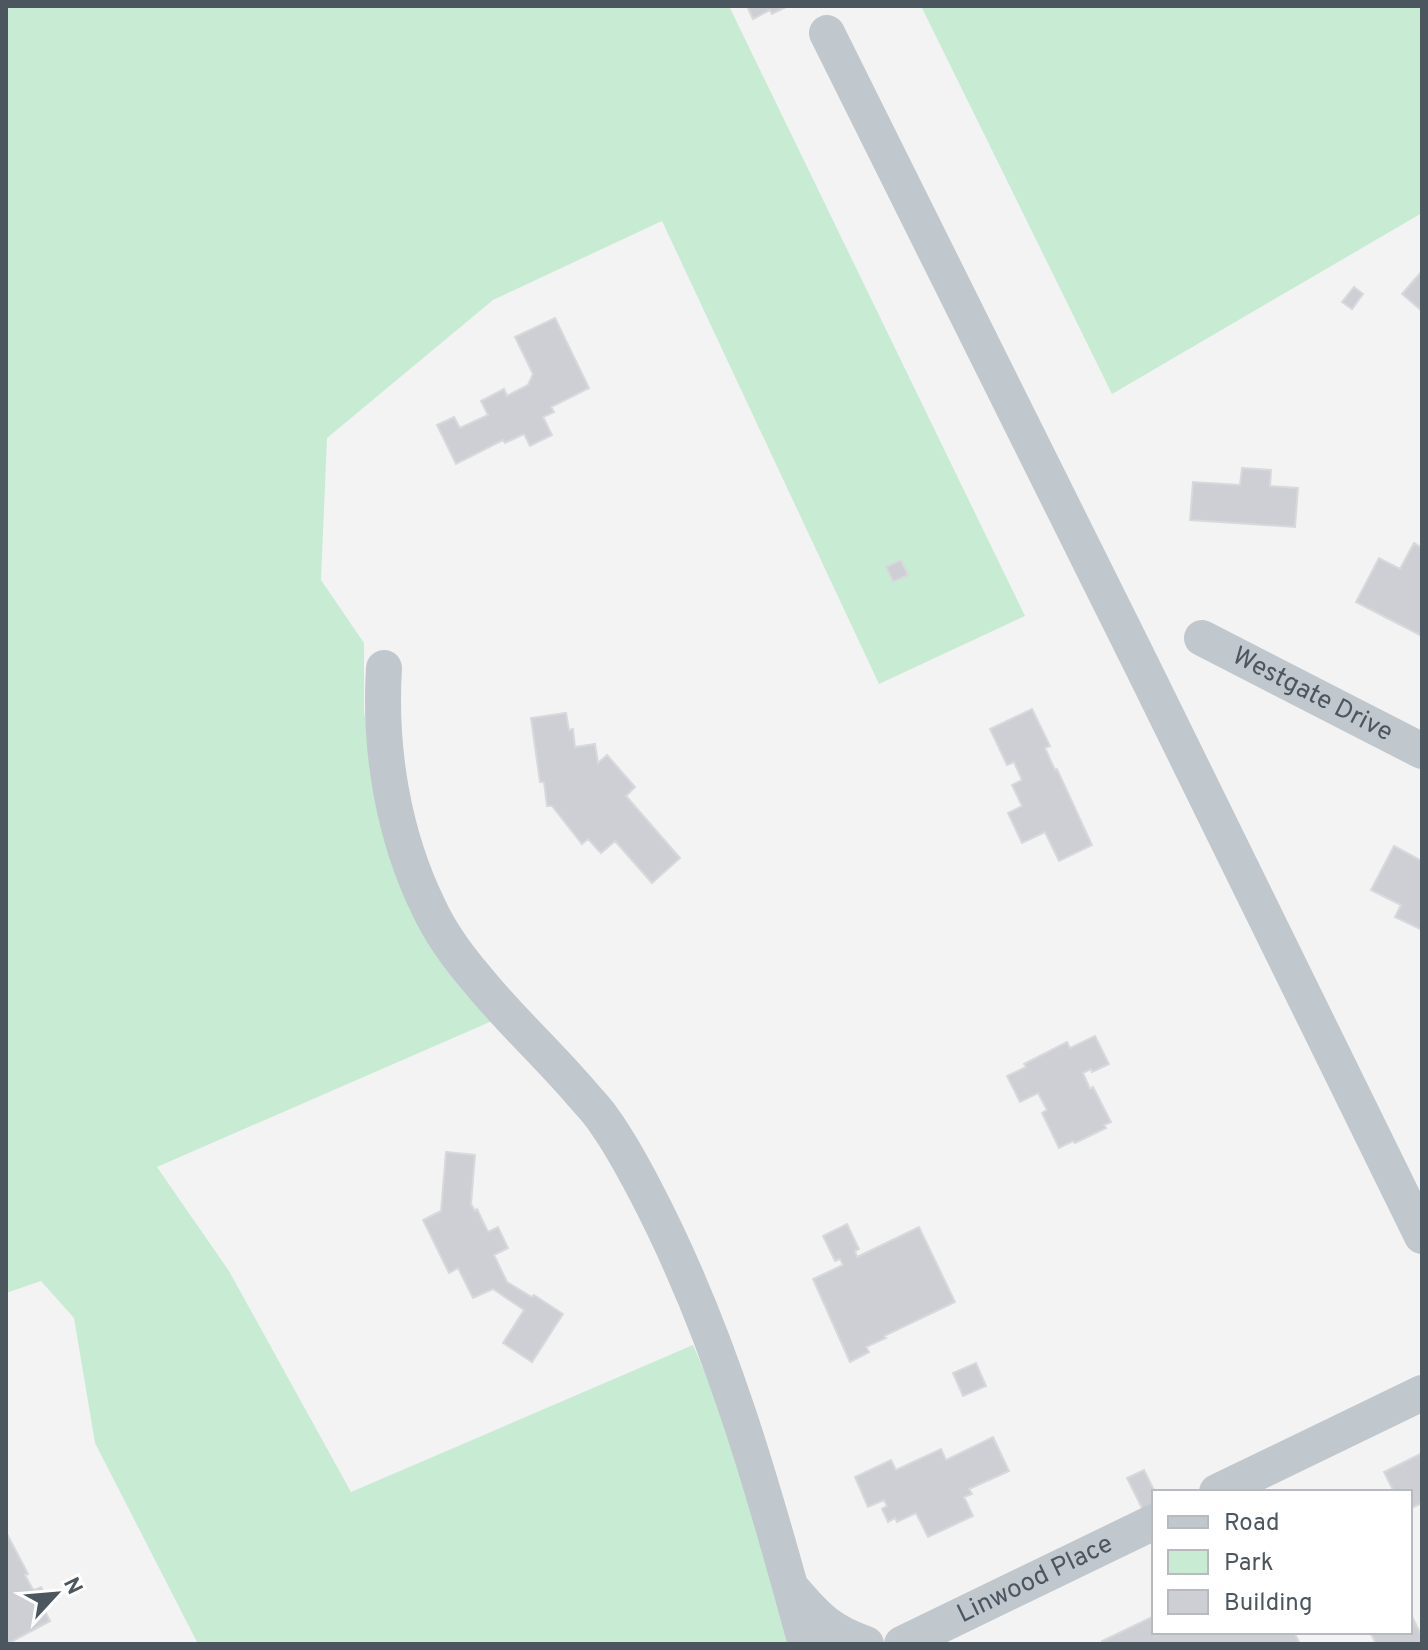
<svg xmlns="http://www.w3.org/2000/svg" width="1428" height="1650" font-family="Overpass,sans-serif">
<rect width="100%" height="100%" fill="#f4f3f3"/>
<path fill="#c8ebd4" d="M6,6H729L1025,616L879,684L662,221L493,300L327,438L321,580L364,643V712L392,859L427,941L499,1018L157,1167L229,1271L351,1492L693,1345L728,1426L789,1644H198L95,1443L74,1318L41,1281L6,1293Z
M921,6H1422V213L1112,394Z"/>
<path fill="#cdcfd4" stroke="#d7d9dd" stroke-width="2" d="M747,6H788L772,14L770,10L753,19Z
M1422,271V311L1402,294Z
M1354,287L1363,294L1352,309L1342,302Z
M555,318L589,388L551,407L554,412L543,417L552,435L530,446L524,434L505,443L503,440L456,464L437,425L454,417L460,428L488,415L481,401L504,389L507,396L528,385L533,374L515,337Z
M1242,468L1271,470L1270,486L1298,488L1295,527L1190,520L1193,482L1240,485Z
M1414,543L1422,548V636L1356,602L1379,558L1400,569Z
M901,560L908,575L893,582L886,567Z
M1032,709L1050,746L1045,748L1055,770L1057,769L1092,845L1059,861L1045,832L1022,843L1008,813L1022,806L1012,785L1022,780L1014,762L1007,765L990,729Z
M566,713L569,730L573,729L575,747L595,744L598,763L607,755L635,787L626,796L680,858L652,883L615,841L601,853L588,839L582,844L552,806H547L544,782H540L531,718Z
M1394,846L1422,861V930L1395,917L1401,905L1371,890Z
M1095,1036L1109,1064L1092,1072L1091,1069L1083,1073L1090,1089L1093,1087L1111,1122L1104,1125L1106,1128L1075,1143L1073,1141L1059,1148L1042,1113L1047,1110L1038,1093L1020,1102L1007,1076L1026,1067L1024,1064L1067,1042L1070,1048Z
M446,1152L475,1155L471,1204L475,1211L477,1209L488,1232L498,1227L508,1248L494,1255L507,1282L532,1297L534,1295L563,1314L532,1362L503,1343L524,1310L493,1289L473,1298L458,1268L449,1273L423,1220L441,1211Z
M847,1224L859,1249L855,1251L857,1257L919,1227L955,1302L884,1336L886,1338L866,1347L869,1352L850,1362L813,1279L843,1265L840,1259L835,1261L823,1236Z
M976,1363L986,1386L963,1396L953,1373Z
M993,1437L1009,1471L969,1489L972,1494L964,1497L973,1516L928,1537L916,1513L897,1522L895,1518L888,1522L882,1509L887,1506L884,1500L868,1507L855,1477L891,1460L896,1470L941,1449L946,1460Z
M1422,1453V1503L1410,1509V1492H1394L1384,1472Z
M1144,1470L1155,1492L1154,1509L1145,1514L1127,1478Z
M6,1532L28,1574L25,1575L32,1588L35,1590L41,1587L47,1598L40,1601L50,1621L7,1644Z
M1410,1612L1422,1637V1644H1376L1370,1632H1410Z
M1154,1616V1632H1294L1300,1644H1103L1102,1641Z"/>
<g fill="none" stroke-linecap="round" stroke-linejoin="round">
<g stroke="#c0c7cd" stroke-width="36">
<path d="M827,33L1142,666L1422,1236"/>
<path id="s1" d="M1202,638L1422,751"/>
<path d="M384,668C379,749 393,835 429,908C441,934 458,957 476,978C509,1019 548,1054 582,1094C590,1103 599,1112 605,1122C620,1143 633,1167 645,1190C720,1333 764,1489 806,1644"/>
<path d="M1217,1492L1422,1393"/>
<path d="M794,1591C818,1619 831,1632 866,1644"/>
<path id="s2" d="M902,1644L1154,1522"/>
</g>
</g>
<g text-anchor="middle" dominant-baseline="central" stroke-width="6" stroke-linejoin="round" paint-order="stroke">
<g font-size="26" fill="#4c565e" stroke="#fff">
<text stroke="none"><textPath href="#s1" startOffset="124">Westgate Drive</textPath></text>
<text stroke="none"><textPath href="#s2" startOffset="148">Linwood Place</textPath></text>
</g>
</g>
<rect width="1428" height="1650" fill="none" stroke="#4c565e" stroke-width="16"/>
<rect x="1152" y="1490" width="260" height="144" fill="#ffffff" stroke="#b7bbbf" stroke-width="2"/>
<rect x="1168" y="1516" width="40" height="12" fill="#c0c7cd" stroke="#b7bbbf" stroke-width="2"/>
<text x="1224" y="1530" font-size="24" fill="#4c565e">Road</text>
<rect x="1168" y="1550" width="40" height="24" fill="#c8ebd4" stroke="#b7bbbf" stroke-width="2"/>
<text x="1224" y="1570" font-size="24" fill="#4c565e">Park</text>
<rect x="1168" y="1590" width="40" height="24" fill="#cdcfd4" stroke="#b7bbbf" stroke-width="2"/>
<text x="1224" y="1610" font-size="24" fill="#4c565e">Building</text>
<g transform="translate(56 1594) rotate(64)" stroke="#ffffff" stroke-width="6" paint-order="stroke">
<path d="M0-6L14 30L0 20L-14 30Z" fill="#4c565e"/>
<text y="-12" font-size="22" font-weight="bold" text-anchor="middle" fill="#4c565e">N</text>
</g>
</svg>
